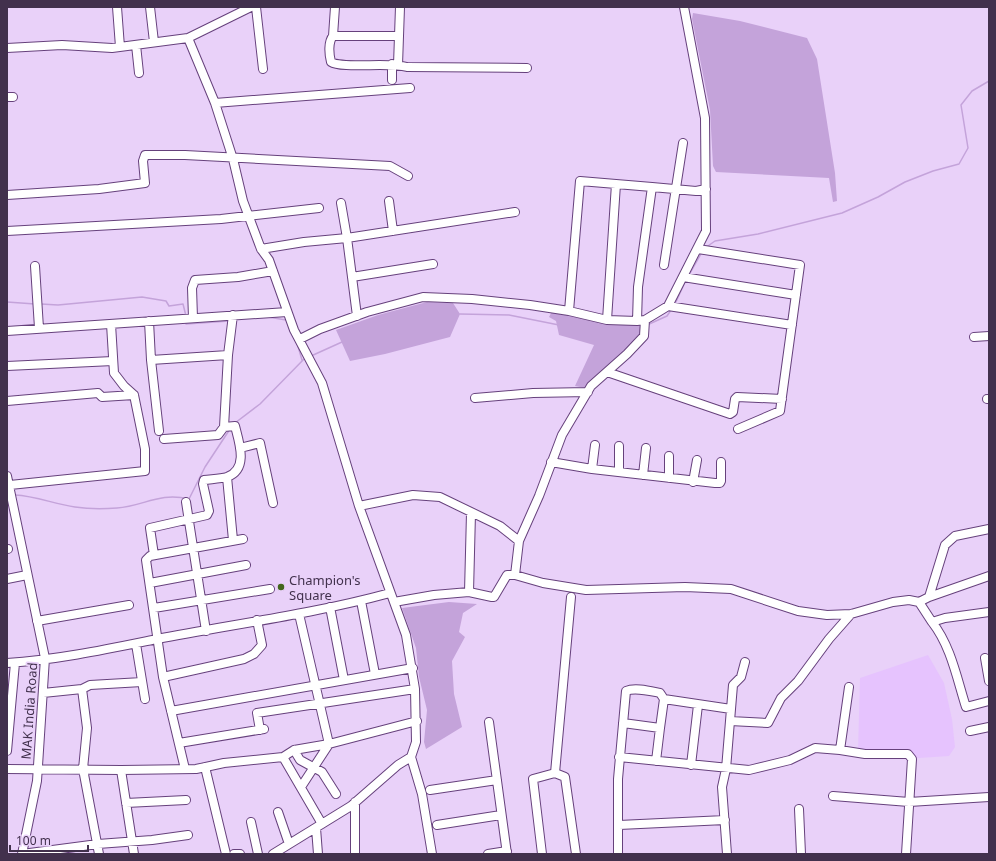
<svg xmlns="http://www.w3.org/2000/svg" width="996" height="861" font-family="'Noto Sans',sans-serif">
<rect width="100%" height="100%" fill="#e9d1f9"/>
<path fill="#e6c3fe" d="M928,655L944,683L952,719L955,747L949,756L919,758L858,751L860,678Z"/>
<path fill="#c4a3da" d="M693,13L740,21L807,38L817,59L835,173L837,201L833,202L829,178L716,172L713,166L710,110L692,19Z
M427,302L453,303L460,314L450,337L385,354L350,361L336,330L378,315Z
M552,311L619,324L641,325L642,330L632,344L585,388L575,386L594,345L559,335L556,321L549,317Z
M449,602L477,604L463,613L459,632L465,637L452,661L454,694L462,727L426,749L424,742L427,710L419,677L416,648L402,608Z"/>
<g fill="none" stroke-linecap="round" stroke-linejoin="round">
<path stroke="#c4a3da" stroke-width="1.5" d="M705,248L715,241L758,234L842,213L878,197L905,182L933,171L959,164L968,148L961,105L972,91L989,81
M689,275L702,252
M7,302L35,304
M41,304L58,305L142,297L166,301L169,306L183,304L186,316
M675,304L686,280
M460,314L509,315L559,325
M268,317L286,320
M186,322V324L229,321
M647,325L667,316L671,310
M297,343L302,360
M311,356L342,342
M235,423L260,404L305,358
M15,495C36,496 54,504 75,507C88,509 104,509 117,508C144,506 159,492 189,499L205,467L230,429"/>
<defs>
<path id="minor" d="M117,7L120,47
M150,7L154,42
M251,7L188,38L215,103L233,159L243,201L261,249L269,260L294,330L322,383L359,506L406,635L415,689L416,742L411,757L398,765L351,806L273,854
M256,7L263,69
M333,36L335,7
M398,36H333C328,42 329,54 331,62C342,69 389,62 407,67L527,68
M136,45L139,73
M7,48L62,45L112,48L188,38
M392,64V80
M398,65L400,7
M7,97H13
M215,103L410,88
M7,195L99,189L145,183L143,161L145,155H185L390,166L408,176
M389,201L393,231
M7,231L221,219L319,208
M261,249L304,242L347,238L341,203
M698,249L800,265L780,411L738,429
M664,265L683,143
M35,266L39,328
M352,277L433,264
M683,277L796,295
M668,306L792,325
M569,311L580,181L652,187
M357,316L347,238L515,212
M193,318L192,288L195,280L238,277L273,271
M607,320L616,184
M149,321L151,360
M637,321L638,287L652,187L696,191L706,189
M111,324L114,373L124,386L134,395
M7,331L287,312
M974,337L989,336
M300,339L320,329L367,312L423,297L472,299L530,305L569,311L607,320L637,321L645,320L668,306L706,231L705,118L684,7
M7,366L113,361
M607,372L730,414L733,412L735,399L737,397L782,399
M475,398L533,393L588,392
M987,399H989
M7,401L98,393L102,397L134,395L145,449V471L10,485L7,483
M224,427L228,355
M159,431L151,360L228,355L233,315
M240,448L260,443L273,503
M551,462L592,469L715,483H720L721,481V462
M592,469L595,445
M619,472V446
M643,475L646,448
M7,476L45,658L37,781L22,854
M227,477L233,540
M669,478V456
M693,482L697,460
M186,502L206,631
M359,506L413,495L440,497L500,526L519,541L515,575L543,583L586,590L685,587L731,589L798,611L827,615L851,614L893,602L909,600L919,602L932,622L945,618L989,612
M519,541L539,496L562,435L591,386L627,354L644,336L645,320
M7,549H8
M154,555L150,528L207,515L209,511L203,484L204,480C211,479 220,479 227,477C249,469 239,442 235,426L224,427L218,435L164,439
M7,579L27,575
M150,583L246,565
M469,592L471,513
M929,597L989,576
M361,601L375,674
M394,602L434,595L469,592L492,597H494L507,575H515
M919,602L929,597L945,545L955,536L989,529
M330,607L344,680
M154,608L270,589
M299,614L329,744L301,787
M37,621L129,605
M932,622C951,646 957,679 966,707L989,701
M136,644L145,699
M985,658L989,681
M7,663C57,660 108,649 157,639C235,624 313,614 390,593
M163,677L244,659L254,654L262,645L257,620
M82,689L87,728L83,769L99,854
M43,693L82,689L90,685L142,682
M731,709L733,685L741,677L745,662
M171,711L413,668
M489,722L507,854
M623,723L660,728L664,699
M260,730L257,713L415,689
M970,731L989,727
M179,743L264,729
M294,750L300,760L322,772L336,794
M840,750L849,687
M7,751L15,663
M283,757L322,824
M411,757L422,794L432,854
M619,757L749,770L790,760L815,748L840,750L865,754H908L912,759L906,854
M656,761L660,728
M691,765L698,705
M205,767L226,854
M7,769L121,770L134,854
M185,769L163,677L146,560L150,556L243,539
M121,770L196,769L224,763L283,757L294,750L329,744L417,721
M555,773L571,597
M430,790L497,780
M833,796L909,802L989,797
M126,803L186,800
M799,809L801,854
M278,812L289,844
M251,822L258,854
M437,825L501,815
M619,825L725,820
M316,828L318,854
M22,854L98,844L152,840L188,835
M234,854H240
M355,854V802
M488,854L507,851
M542,854L533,779L555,773L565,777L576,854
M618,854V779L626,691C635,687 650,691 660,693L664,699L731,709L730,721
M727,854L722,787L726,769L730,721L768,723L781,698L798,681L829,639L851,614"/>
</defs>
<use href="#minor" stroke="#66417c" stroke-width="10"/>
<use href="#minor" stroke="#fff" stroke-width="8"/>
</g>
<circle fill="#43661d" stroke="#e9d1f9" stroke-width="1.5" cx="281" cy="587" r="4"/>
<g text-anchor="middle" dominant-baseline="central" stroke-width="3.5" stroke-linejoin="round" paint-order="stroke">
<g font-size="13" fill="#42314d" stroke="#e9d1f9" text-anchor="start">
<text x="289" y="580">Champion's<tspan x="289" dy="15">Square</tspan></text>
</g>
<g font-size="13" fill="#42314d" stroke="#e9d1f9">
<text transform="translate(29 711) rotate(-86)">MAK India Road</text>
</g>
</g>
<rect width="996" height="861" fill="none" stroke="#42314d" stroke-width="16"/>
<path d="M10 845v6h78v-6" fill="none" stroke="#42314d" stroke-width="2"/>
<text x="16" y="845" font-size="12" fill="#42314d" stroke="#e9d1f9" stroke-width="3" paint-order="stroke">100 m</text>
</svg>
